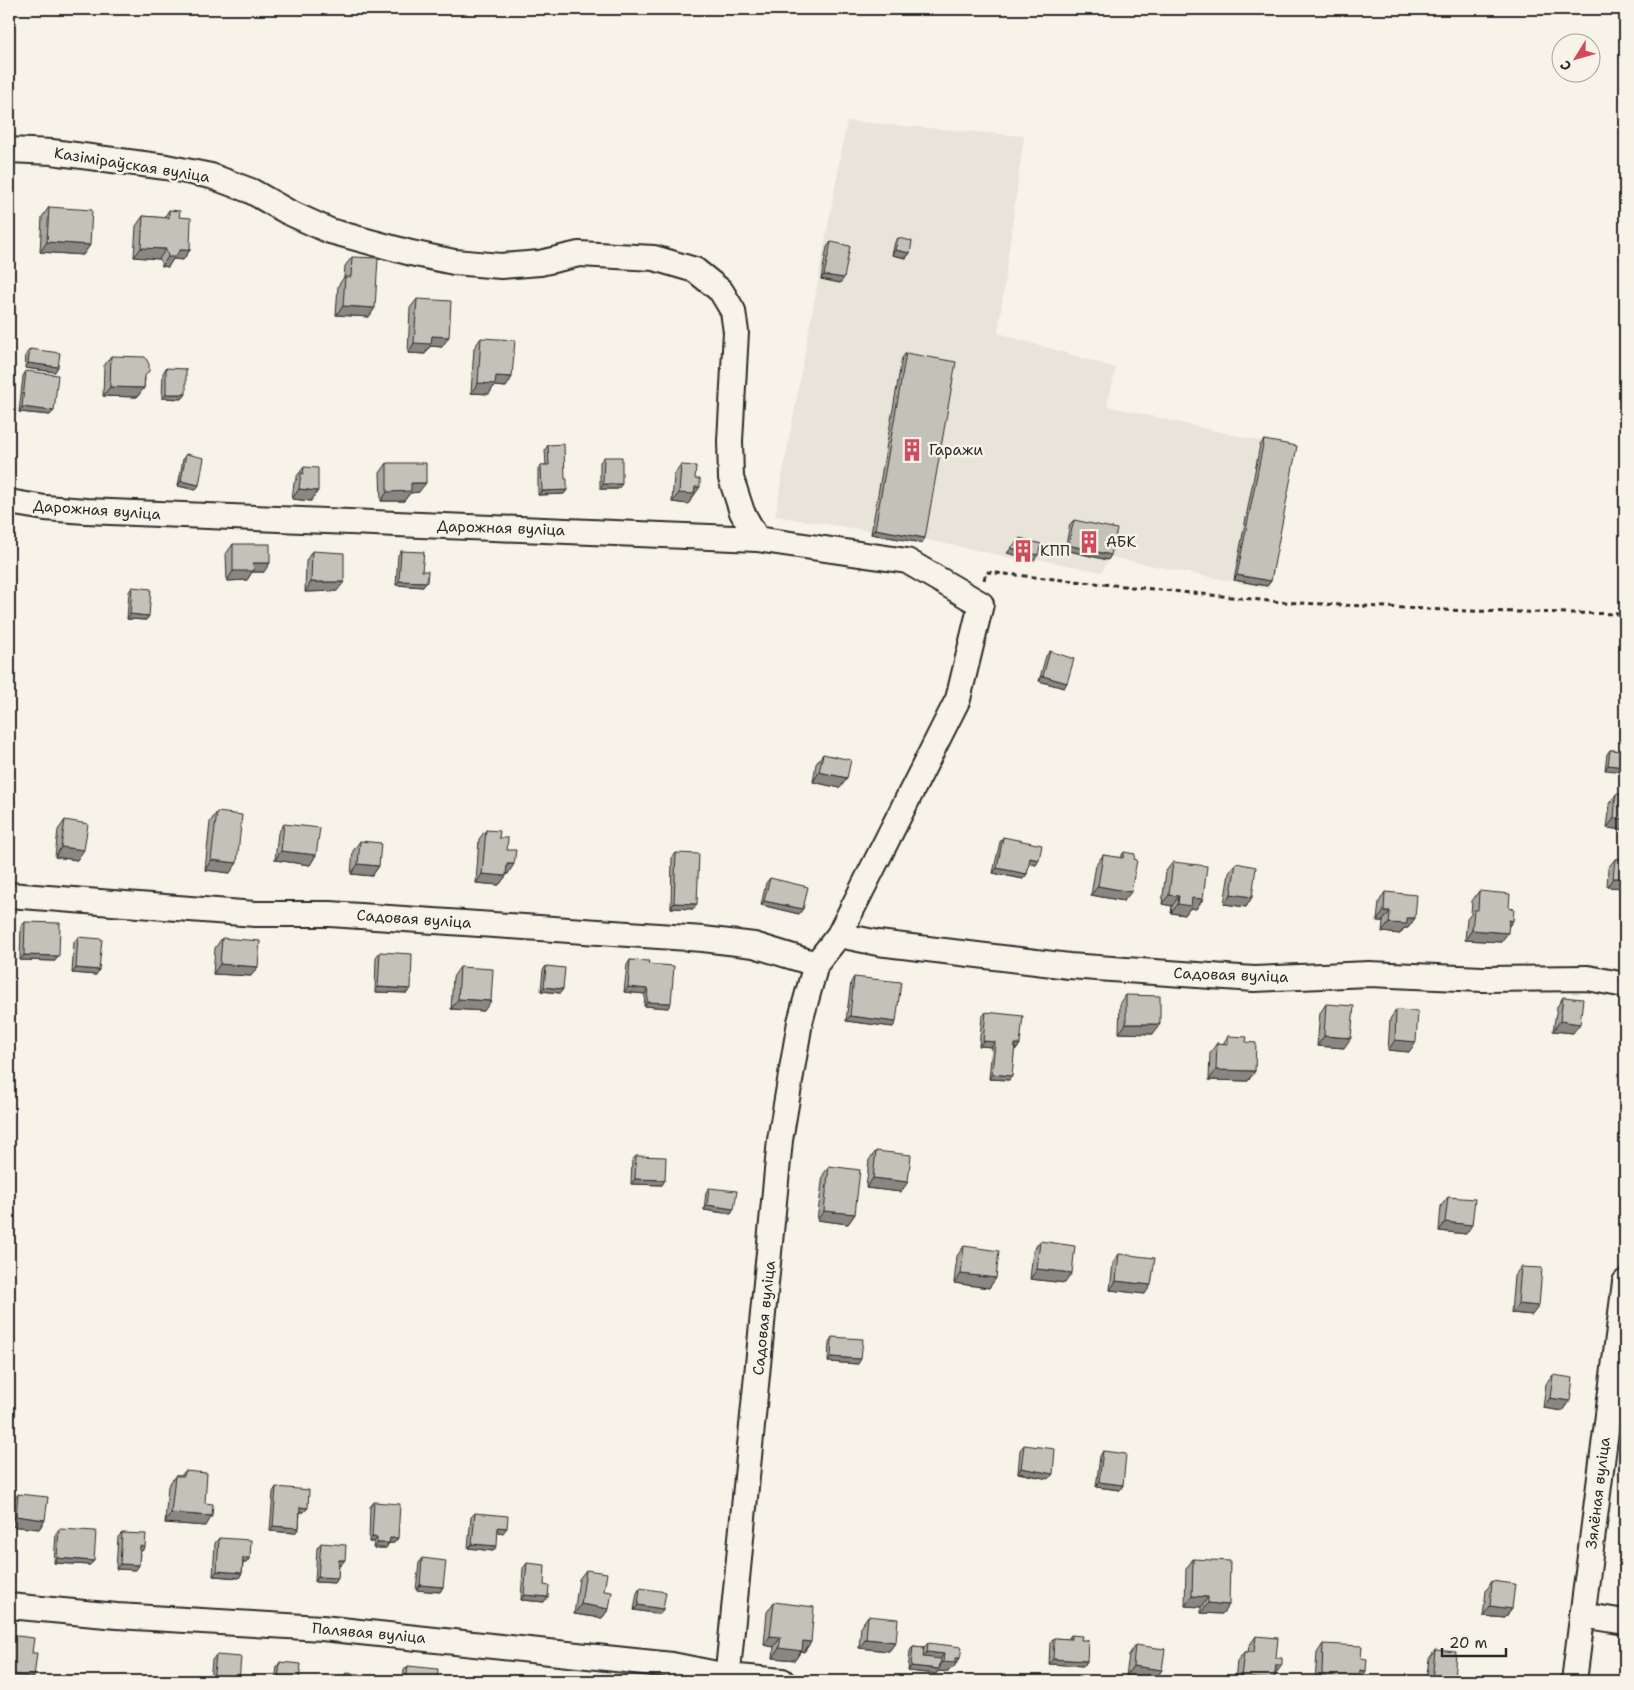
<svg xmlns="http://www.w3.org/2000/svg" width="1634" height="1690" font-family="'Shantell Sans',sans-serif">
<rect width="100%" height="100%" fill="#f7f3e8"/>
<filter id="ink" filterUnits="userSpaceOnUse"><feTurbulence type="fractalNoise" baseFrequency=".02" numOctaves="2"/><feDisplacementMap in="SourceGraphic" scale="10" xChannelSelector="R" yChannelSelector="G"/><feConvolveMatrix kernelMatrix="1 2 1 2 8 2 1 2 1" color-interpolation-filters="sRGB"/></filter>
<g filter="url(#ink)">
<path fill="#e8e4da" d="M847,121L1024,136L998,333L1116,368L1107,406L1295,449L1269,589L1110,557L1102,572L1037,559L1035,563L924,539L922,544L869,535L870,531L775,516Z"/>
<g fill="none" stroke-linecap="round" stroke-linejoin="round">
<defs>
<path id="minor" d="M9,150L52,152L166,167L211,176L251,191L288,212L330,231L411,253L454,262L501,266L540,263L579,254L654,258L695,270L721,291L733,311L736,332L730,441L731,478L742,512L757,539
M9,502L45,508L86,511L757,539L907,561L981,604L958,699L839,935L816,964L800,1022L780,1140L727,1681
M9,895L255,914H330L703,939L754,945L816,964
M839,935L878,943L1069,966L1254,979L1369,974L1482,979L1588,978L1625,985
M9,1606L117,1616L322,1628L672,1665L727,1676L782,1681
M1582,1615L1625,1622
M1574,1681L1625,1282"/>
</defs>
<use href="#minor" stroke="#2b2b2b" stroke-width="28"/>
<path stroke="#2b2b2b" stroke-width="3" stroke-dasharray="5 4" stroke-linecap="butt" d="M984,580L986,572L1280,602L1467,611L1625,614"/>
<use href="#minor" stroke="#f7f3e8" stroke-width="24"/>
</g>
<path fill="#a9a69f" stroke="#2b2b2b" d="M49,207L90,245L83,255L40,252L42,217Z
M169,210L179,217L190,250L183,260L173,259L168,267L162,266L159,259L134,257L136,226L143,216L164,218Z
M898,238L910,253L906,258L892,255L895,242Z
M831,242L840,283L821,279L827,247Z
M352,257L369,317L336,315L338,286L344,277L345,266Z
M417,299L442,347L430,346L425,354L408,353L410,308Z
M481,338L512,377L506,387L494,386L489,394L471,393L474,348Z
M30,349L55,372L25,368L26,354Z
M906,353L922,543L871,534L902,358Z
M111,356L145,378L144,388L137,397L103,396L104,366Z
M166,368L186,394L182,399L162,398L163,373Z
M26,371L54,411L50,415L19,412L23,376Z
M1264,440L1271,581L1267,586L1234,580L1260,445Z
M548,445L565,479L567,490L564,494L538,495V470L541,465H546L545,450Z
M186,454L196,490L178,486L183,459Z
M604,457L618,489H600V462Z
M387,463L419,492L410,493L404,501H381L380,473Z
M681,465L693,497L688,504L672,502L674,475Z
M304,467L311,501L292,499L294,483L297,479V476Z
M1074,520L1108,560L1065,550L1070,524Z
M233,544L264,572H252L247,580L227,581L226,554Z
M312,551L337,591L305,592L306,561Z
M401,551L422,571L423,587L396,585L398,555Z
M132,587L149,616L146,620L127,619L129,592Z
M1050,651L1064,688L1039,681L1046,656Z
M1610,750L1625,751L1605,770L1607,754Z
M823,754L847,778L840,788L813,782L816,764Z
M1616,794L1625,795V830L1607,828L1610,804Z
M217,812L230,873L205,870L210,822Z
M65,820L77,860L55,857L58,830Z
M284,824L316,855L310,865L275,860L278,833Z
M486,830L499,838L507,850L508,874H506V876L499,885L476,883L479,839Z
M1003,837L1039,860L1036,865L1029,863L1027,874L1023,879L993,873L1000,842Z
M360,841L379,866L372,876L351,874L353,851Z
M1124,852V901L1091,895L1096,865L1103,855L1120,858Z
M676,853L694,909L671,908L672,858Z
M1615,859H1625V888L1607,887L1608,868Z
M1173,862L1203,899L1196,909L1190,908L1185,915L1171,913L1172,906L1162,904L1166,871Z
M1236,863L1252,897L1246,907L1224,904L1229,873Z
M770,878L799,914L761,905L766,883Z
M1479,891L1508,927L1501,942L1465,940L1467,919L1471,914L1472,901Z
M1385,892L1415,918L1408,928H1404L1400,934L1382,932L1383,921H1377L1379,902Z
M25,922L55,961L20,960L21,926Z
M78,937L96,975L72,973L74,942Z
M222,938L251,976L213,974L215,948Z
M380,952L407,993L375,992L376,957Z
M630,960L648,964L668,1008L644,1006L645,994L624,992L627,965Z
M546,966L563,989L560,993L541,991L543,970Z
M460,967L484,1011L451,1009L453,977Z
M854,977L893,1027L846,1021L851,982Z
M1126,995L1153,1034L1119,1033L1120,1004Z
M1563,997L1573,1033L1553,1031L1557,1007Z
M1326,1004L1344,1048L1317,1046L1320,1013Z
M1396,1010L1409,1052L1388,1050L1390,1019Z
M986,1012L1020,1044L1017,1049H1014L1012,1076L1009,1080L989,1079L992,1047L979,1046L982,1017Z
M1228,1036L1246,1042L1255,1071L1248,1081L1209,1080L1210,1053L1217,1043L1223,1044Z
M876,1151L901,1192L866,1188L869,1160Z
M636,1156L665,1180L662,1185L631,1184L632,1160Z
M829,1166L855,1214L848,1224L817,1220L823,1175Z
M709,1188L734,1209L731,1214L704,1210L706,1192Z
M1448,1197L1466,1234L1439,1231L1441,1206Z
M1040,1241L1065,1283L1030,1279L1033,1251Z
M964,1246L996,1278L989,1288L954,1283L957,1256Z
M1119,1254L1145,1294L1110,1290L1113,1263Z
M1521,1267L1532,1315L1511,1313L1514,1276Z
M832,1337L858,1364L828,1362L829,1342Z
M1553,1375L1570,1401L1563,1411L1543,1408L1546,1384Z
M1024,1445L1049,1479L1018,1473L1020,1450Z
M1103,1451L1123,1485L1120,1490L1096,1487L1100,1456Z
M185,1471L205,1503L206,1526L165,1523L168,1486L175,1476H181Z
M276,1487L308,1508L304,1512H300L299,1528L295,1533L270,1531L273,1492Z
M18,1494L45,1520L39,1529L9,1526L11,1504Z
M374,1502L398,1538L394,1543H389L386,1548H373L374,1542H369L370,1507Z
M1624,1502H1625V1524H1619L1620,1507Z
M475,1513L503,1533L498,1532L493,1551L468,1548L471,1517Z
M59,1529L90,1565L54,1563L56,1533Z
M122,1533L145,1547L142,1551H140L139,1565L136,1570L116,1569L118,1537Z
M219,1538L250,1558L246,1563H243L242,1573L239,1578L213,1576L215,1543Z
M321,1543L341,1565H339L338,1578L335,1583L315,1582L317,1548Z
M422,1558L443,1587L440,1592L416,1590L419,1563Z
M1193,1559L1229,1605L1222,1614L1201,1613V1607L1185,1606L1186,1569Z
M527,1563L544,1585V1602L521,1600L523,1568Z
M586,1570L604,1591L609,1609L602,1618L574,1614L579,1579Z
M1492,1581L1512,1609L1505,1618L1483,1616L1486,1591Z
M640,1588L663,1609L660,1614L634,1610L637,1593Z
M774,1602L811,1642L804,1652L801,1651L795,1660L773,1658L774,1647L764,1645L767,1612Z
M868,1616L896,1642L889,1651L859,1648L861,1626Z
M9,1635L32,1653L34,1677L31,1681L9,1679Z
M1071,1635L1081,1640L1087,1661L1084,1666L1049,1664L1050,1643L1054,1638L1068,1639Z
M1256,1636L1275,1675L1274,1681H1235L1237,1661L1244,1652H1248L1249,1646Z
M928,1643L960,1658L953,1668H951L948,1672L938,1671L936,1674L908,1671L910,1651L913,1646L924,1647Z
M1323,1644L1361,1658L1366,1671L1359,1681H1315L1317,1653Z
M1135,1645L1156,1679L1126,1676L1129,1655Z
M1435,1650L1454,1681H1426L1429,1659Z
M216,1655L239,1681H210L212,1660Z
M280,1662L299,1681H275L277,1667Z
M408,1666L437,1681H403L404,1670Z
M346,1673L360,1681H342V1678Z"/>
<path fill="#898782" stroke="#2b2b2b" d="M47,242L90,245L83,255L40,252Z
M141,248L166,249L159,259L134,257Z
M180,250H190L183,260L173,259L168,267L162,266L168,257Z
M895,250L910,253L906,258L892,255Z
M824,275L844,278L840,283L821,279Z
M343,306L375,308L369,317L336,315Z
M432,336L449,337L442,347L430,346L425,354L408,353L414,343Z
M28,363L58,367L55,372L25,368Z
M496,376L512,377L506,387L494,386L489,394L471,393L478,383Z
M110,387L144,388L137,397L103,396Z
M166,394H186L182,399L162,398Z
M22,407L54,411L50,415L19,412Z
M181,481L199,485L196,490L178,486Z
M411,483H426L419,492L410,493L404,501H381L387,492Z
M603,484H622L618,489H600Z
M695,487H700L688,504L672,502L679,493Z
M299,489L318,491L311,501L292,499Z
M567,490L564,494L538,495L542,491Z
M875,529L925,538L922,543L871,534Z
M1068,545L1111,555L1108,560L1065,550Z
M1011,548L1038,555L1034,560L1007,553Z
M253,563H270L264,572H252L247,580L227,581L233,571Z
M1237,575L1271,581L1267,586L1234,580Z
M399,581L427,582L423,587L396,585Z
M311,582H344L337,591L305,592Z
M130,614L149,616L146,620L127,619Z
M1043,676L1067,683L1064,688L1039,681Z
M1608,765L1625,767V772L1605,770Z
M819,772L847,778L840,788L813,782Z
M1614,818L1625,819V830L1607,828Z
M61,847L84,850L77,860L55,857Z
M281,851L316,855L310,865L275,860Z
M1030,858L1039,860L1036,865L1027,863Z
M211,860L237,863L230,873L205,870Z
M358,864L379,866L372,876L351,874Z
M507,864H514L508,874L500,873Z
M997,868L1027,874L1023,879L993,873Z
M482,874L506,876L499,885L476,883Z
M1613,878H1625V888L1607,887Z
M1098,886L1131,892L1124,901L1091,895Z
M1231,894L1252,897L1246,907L1224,904Z
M1169,895L1179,896L1172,906L1162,904Z
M1192,898L1203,899L1196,909L1190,908L1185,915L1171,913L1178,904Z
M764,901L803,909L799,914L761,905Z
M674,903L697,904L694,909L671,908Z
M1384,911H1390L1383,921H1377Z
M1407,918H1415L1408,928H1404L1400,934L1382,932L1389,923Z
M1509,920L1513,921L1506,930Z
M1472,930L1508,933L1501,942L1465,940Z
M24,955L59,956L55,961L20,960Z
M220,964L258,967L251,976L213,974Z
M76,968L99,970L96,975L72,973Z
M378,987L411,989L407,993L375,992Z
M544,987L563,989L560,993L541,991Z
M628,987L648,989L645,994L624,992Z
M458,999L491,1001L484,1011L451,1009Z
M647,1002L671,1003L668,1008L644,1006Z
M850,1016L896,1022L893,1027L846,1021Z
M1560,1021L1580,1024L1573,1033L1553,1031Z
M1126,1024H1160L1153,1034L1119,1033Z
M1324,1036L1351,1038L1344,1048L1317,1046Z
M1395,1040L1416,1042L1409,1052L1388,1050Z
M983,1041L995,1042L992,1047L979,1046Z
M1015,1044H1020L1017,1049L1011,1048Z
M1216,1070L1255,1071L1248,1081L1209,1080Z
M992,1074L1012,1076L1009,1080L989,1079Z
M873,1178L908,1182L901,1192L866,1188Z
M635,1179L665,1180L662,1185L631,1184Z
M707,1205L734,1209L731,1214L704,1210Z
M824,1211L855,1214L848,1224L817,1220Z
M1445,1222L1472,1225L1466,1234L1439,1231Z
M1037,1269L1072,1273L1065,1283L1030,1279Z
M961,1274L996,1278L989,1288L954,1283Z
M1116,1281L1151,1285L1145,1294L1110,1290Z
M1518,1304L1539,1306L1532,1315L1511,1313Z
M831,1357L861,1359L858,1364L828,1362Z
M1550,1398L1570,1401L1563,1411L1543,1408Z
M1021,1468L1053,1474L1049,1479L1018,1473Z
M1099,1482L1123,1485L1120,1490L1096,1487Z
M300,1507L308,1508L304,1512H297Z
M171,1513L212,1516L206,1526L165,1523Z
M16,1516L45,1520L39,1529L9,1526Z
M1622,1519H1625V1524H1619Z
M273,1526L299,1528L295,1533L270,1531Z
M498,1527L507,1528L503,1533L495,1532Z
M372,1537H377L374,1542H369Z
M390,1538H398L394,1543H386Z
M377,1543H389L386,1548H373Z
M472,1544L497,1546L493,1551L468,1548Z
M140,1546L145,1547L142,1551H137Z
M57,1558L94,1561L90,1565L54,1563Z
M243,1558H250L246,1563L240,1562Z
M339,1560H345L341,1565H336Z
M120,1564L139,1565L136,1570L116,1569Z
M217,1571L242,1573L239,1578L213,1576Z
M318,1577L338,1578L335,1583L315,1582Z
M420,1585L443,1587L440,1592L416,1590Z
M524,1595L548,1597L544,1602L521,1600Z
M1192,1596L1208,1597L1201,1607L1185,1606Z
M1208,1603L1229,1605L1222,1614L1201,1613Z
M581,1604L609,1609L602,1618L574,1614Z
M638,1605L663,1609L660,1614L634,1610Z
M1490,1606L1512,1609L1505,1618L1483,1616Z
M770,1636L781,1637L774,1647L764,1645Z
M866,1639L896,1642L889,1651L859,1648Z
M803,1641L811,1642L804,1652L801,1651L795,1660L773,1658L779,1648Z
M927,1652L944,1654L937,1664L920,1662Z
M955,1658H960L953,1668H951L948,1672L938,1671L936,1674L908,1671L911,1666L938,1669L943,1662Z
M1053,1659L1087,1661L1084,1666L1049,1664Z
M1276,1665H1282L1275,1675Z
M1133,1666L1162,1670L1156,1679L1126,1676Z
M1360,1670L1366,1671L1360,1680H1353Z
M9,1674L34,1677L31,1681L9,1679Z
M1241,1677L1274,1680V1681H1238Z
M1327,1679L1359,1681H1325Z"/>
<path fill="#c4c1b9" stroke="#2b2b2b" d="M49,207L92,210L90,245L47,242Z
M169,210L180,211L179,217L191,218L190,250H180L175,257H168L166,249L141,248L143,216L169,218Z
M898,238L912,241L910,253L895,250Z
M831,242L850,246L844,278L824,275Z
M352,257L378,258L375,308L343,306L345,277H351Z
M417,299L451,301L449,337L432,336L431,344L414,343Z
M481,338L515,340L512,377L496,376L495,384L478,383Z
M30,349L60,353L58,367L28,363Z
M906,353L956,362L925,538L875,529Z
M111,356L145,357L149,364V371L145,376L144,388L110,387Z
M166,368L186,369V394H166Z
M26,371L58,375L54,411L22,407Z
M1264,440L1297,446L1271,581L1237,575Z
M564,444L565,479H567V490L542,491L541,465H549L548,445Z
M186,454L204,458L199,485L181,481Z
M604,457H622V484H603Z
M387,463H426V483H411V491L387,492Z
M681,465L696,466L695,479H700V487H695L694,494L679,493Z
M304,467L318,468V491L299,489L301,473L303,474Z
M1074,520L1117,529L1111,555L1068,545Z
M1020,538L1041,544L1038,555L1011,548Z
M233,544H270V563H253L254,571H233Z
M312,551L344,553V582H311Z
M401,551L424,552L422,571H428L427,582L399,581Z
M132,587L151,589L149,616L130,614Z
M1050,651L1074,659L1067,683L1043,676Z
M1610,750L1625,751V767L1608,765Z
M823,754L851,760L847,778L819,772Z
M1616,794L1625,795V819L1614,818Z
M217,812L242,815L237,863L211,860Z
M65,820L88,824L84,850L61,847Z
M284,824L320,828L316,855L281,851Z
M486,830L500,831L499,838H508L507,850H516L514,864H507L506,876L482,874Z
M1003,837L1042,845L1039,860L1030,858L1027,874L997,868Z
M360,841L381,843L379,866L358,864Z
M1124,852L1135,854L1134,859L1137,860L1131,892L1098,886L1103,855L1123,858Z
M676,853L699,854L697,904L674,903Z
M1615,859H1625V878H1613Z
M1173,862L1207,866L1203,899L1192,898L1191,906L1178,904L1179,896L1169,895Z
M1236,863L1256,867L1252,897L1231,894Z
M770,878L808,887L803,909L764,901Z
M1479,891L1510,894L1509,908L1514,909L1513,921L1509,920L1508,933L1472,930L1474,910H1478Z
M1385,892L1417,895L1415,918H1407V924L1389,923L1390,911H1384Z
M25,922L60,923L59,956L24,955Z
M78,937L102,939L99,970L76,968Z
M222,938L260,941L258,967L220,964Z
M380,952L412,954L411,989L378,987Z
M630,960L649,961L648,964L674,966L671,1003L647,1002L648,989L628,987Z
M546,966L565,968L563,989L544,987Z
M460,967L493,969L491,1001L458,999Z
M854,977L901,982L896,1022L850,1016Z
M1126,995L1160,996V1024H1126Z
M1563,997L1583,999L1580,1024L1560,1021Z
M1326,1004L1354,1006L1351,1038L1324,1036Z
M1396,1010L1418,1011L1416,1042L1395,1040Z
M986,1012L1023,1016L1020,1044H1015L1012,1076L992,1074L995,1042L983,1041Z
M1228,1036L1247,1037L1246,1042L1256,1043L1255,1071L1216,1070L1217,1043L1228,1044Z
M876,1151L911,1155L908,1182L873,1178Z
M636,1156L666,1157L665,1180L635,1179Z
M829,1166L860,1170L855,1214L824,1211Z
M709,1188L737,1191L734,1209L707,1205Z
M1448,1197L1475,1199L1472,1225L1445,1222Z
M1040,1241L1075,1246L1072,1273L1037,1269Z
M964,1246L999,1251L996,1278L961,1274Z
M1119,1254L1155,1258L1151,1285L1116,1281Z
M1521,1267L1542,1268L1539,1306L1518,1304Z
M832,1337L863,1339L861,1359L831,1357Z
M1553,1375L1573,1378L1570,1401L1550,1398Z
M1024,1445L1055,1449L1053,1474L1021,1468Z
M1103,1451L1126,1454L1123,1485L1099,1482Z
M185,1471L207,1473L205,1503L213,1504L212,1516L171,1513L175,1476H184Z
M276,1487L309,1490L308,1508L300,1507L299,1528L273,1526Z
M18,1494L48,1497L45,1520L16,1516Z
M374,1502L400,1504L398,1538H390L389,1543H377V1537H372Z
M1624,1502H1625V1519H1622Z
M475,1513L508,1516L507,1528L498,1527L497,1546L472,1544Z
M59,1529L96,1531L94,1561L57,1558Z
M122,1533L146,1534L145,1547L140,1546L139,1565L120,1564Z
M219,1538L251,1540L250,1558H243L242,1573L217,1571Z
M321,1543L346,1545L345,1560H339L338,1578L318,1577Z
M422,1558L446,1561L443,1587L420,1585Z
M1193,1559L1230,1561L1229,1605L1208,1603V1597L1192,1596Z
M527,1563L545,1565L544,1585L549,1586L548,1597L524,1595Z
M586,1570L607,1573L604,1591L612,1592L609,1609L581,1604Z
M1492,1581L1515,1584L1512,1609L1490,1606Z
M640,1588L666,1592L663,1609L638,1605Z
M774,1602L814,1607L811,1642L803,1641L802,1651L779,1648L781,1637L770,1636Z
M868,1616L898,1619L896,1642L866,1639Z
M9,1635L34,1638L32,1653H37L34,1677L9,1674L12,1656H9Z
M1071,1635L1082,1636L1081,1640H1088L1087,1661L1053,1659L1054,1638L1071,1639Z
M1256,1636L1278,1638L1276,1658H1282V1665H1276L1274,1680L1241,1677L1244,1652H1254Z
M928,1643L962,1647L960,1658H955V1663L943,1662L944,1654L927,1652Z
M1323,1644L1362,1646L1361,1658L1367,1659L1366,1671L1360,1670L1359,1681L1327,1679L1322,1673Z
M1135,1645L1165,1649L1162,1670L1133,1666Z
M913,1646L924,1647L923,1657L941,1659L939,1669L911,1666Z
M1435,1650L1456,1652L1454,1681H1432Z
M216,1655L241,1657L239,1681H213Z
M280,1662L301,1664L299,1681H278Z
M408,1666L438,1669L437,1681H406Z
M346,1673L360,1674V1681H345Z
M464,1679L483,1681H464Z
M514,1679L532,1681H514Z"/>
</g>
<defs>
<symbol id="building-bare" viewBox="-9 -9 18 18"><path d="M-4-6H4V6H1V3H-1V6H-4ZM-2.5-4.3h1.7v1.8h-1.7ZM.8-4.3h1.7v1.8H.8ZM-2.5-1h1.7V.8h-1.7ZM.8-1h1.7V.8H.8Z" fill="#d1495b" stroke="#f7f3e8" stroke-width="2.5" paint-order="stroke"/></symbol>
</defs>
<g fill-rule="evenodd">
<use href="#building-bare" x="896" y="434" width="32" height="32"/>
<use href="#building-bare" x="1073" y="526" width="32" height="32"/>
<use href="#building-bare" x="1007" y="535" width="32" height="32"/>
</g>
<g text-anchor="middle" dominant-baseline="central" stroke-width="5" stroke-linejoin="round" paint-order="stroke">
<g font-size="15" fill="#2b2b2b" stroke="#f7f3e8">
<text transform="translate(132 165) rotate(9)">Казіміраўская вуліца</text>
<text transform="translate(97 510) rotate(4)">Дарожная вуліца</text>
<text transform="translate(501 528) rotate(2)">Дарожная вуліца</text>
<text transform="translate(414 919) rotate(4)">Садовая вуліца</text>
<text transform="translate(1231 975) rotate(2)">Садовая вуліца</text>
<text transform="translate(764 1318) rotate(-84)">Садовая вуліца</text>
<text transform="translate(1598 1493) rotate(-83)">Зялёная вуліца</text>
<text transform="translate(369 1633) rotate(5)">Палявая вуліца</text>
</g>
<g font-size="15" fill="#2b2b2b" stroke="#f7f3e8" text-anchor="start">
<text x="929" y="450">Гаражи</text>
<text x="1106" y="542">АБК</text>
<text x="1040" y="551">КПП</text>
</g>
</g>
<rect width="1634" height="1690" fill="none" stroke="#f7f3e8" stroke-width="30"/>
<rect x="15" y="15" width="1604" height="1660" fill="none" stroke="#2b2b2b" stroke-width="2" filter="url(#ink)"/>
<g transform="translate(1576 58) rotate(233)"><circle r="24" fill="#f7f3e8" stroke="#a5a39c"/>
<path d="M0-4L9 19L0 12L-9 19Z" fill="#d1495b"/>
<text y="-8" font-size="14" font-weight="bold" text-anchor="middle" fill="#2b2b2b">С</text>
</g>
<path d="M1442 1648v8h64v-8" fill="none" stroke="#2b2b2b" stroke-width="2.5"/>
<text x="1449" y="1648" font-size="15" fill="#2b2b2b" stroke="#f7f3e8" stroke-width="4" paint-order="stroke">20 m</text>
</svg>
